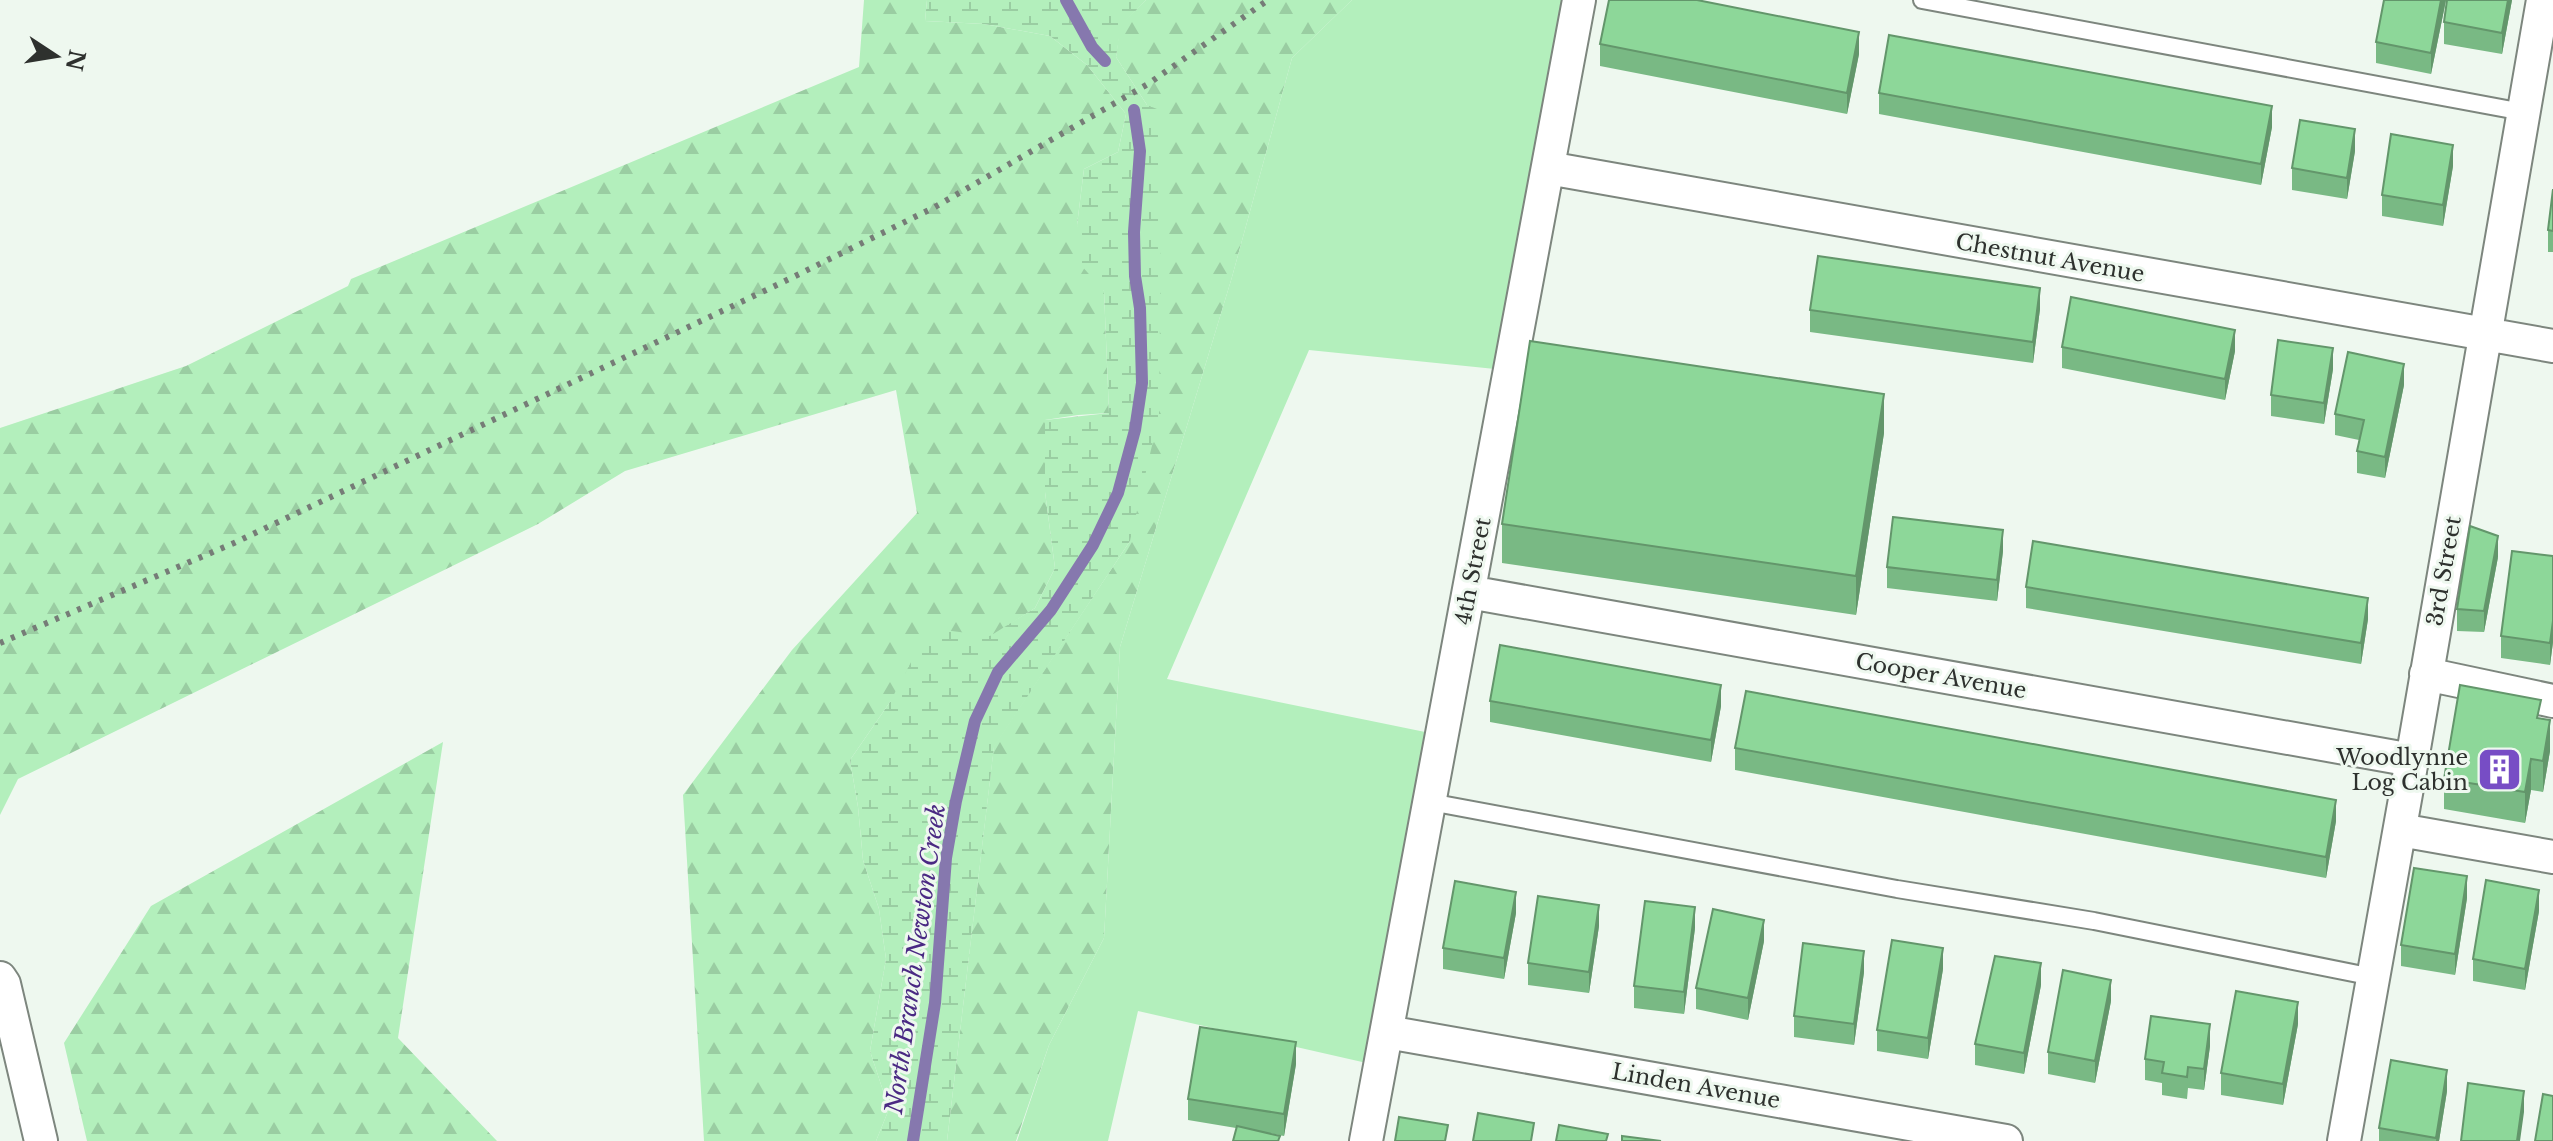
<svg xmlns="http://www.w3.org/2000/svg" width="2553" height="1141" font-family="'Libre Baskerville',serif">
<defs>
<pattern id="forest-firs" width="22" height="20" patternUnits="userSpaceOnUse" patternTransform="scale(2)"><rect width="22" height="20" fill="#b3efbc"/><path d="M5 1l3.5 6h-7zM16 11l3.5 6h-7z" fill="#9acda2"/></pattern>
<pattern id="wetland-marsh" width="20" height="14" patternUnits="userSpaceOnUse" patternTransform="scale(2)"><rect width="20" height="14" fill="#b3efbc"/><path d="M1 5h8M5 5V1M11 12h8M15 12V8" fill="none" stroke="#9acda2"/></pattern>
</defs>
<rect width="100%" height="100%" fill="#eef8ef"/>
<path fill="url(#forest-firs)" d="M864,0H927L925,21L984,24L1050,36L1087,65L1126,114L1118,152L1084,169L1077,225L1104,291L1109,413L1078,415L1045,420V492L1055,568L1035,608L890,702L850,760L858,807L863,860L879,909L886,959L870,1051L889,1109L876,1141H704L683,795L792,650L917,513L896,390L625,471L538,524L18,779L0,815V428L186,366L348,286L351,279L859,67Z
M1146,0H1352L1292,58L1232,277L1120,647L1104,938L1049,1045L1016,1141H947L994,746L1130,541L1147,105L1116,57L1120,26Z
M443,742L398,1038L497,1141H87L64,1043L151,906Z"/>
<path fill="url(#wetland-marsh)" d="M927,0H1146L1121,26L1116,57L1147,105L1162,111L1159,415L1130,541L994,747L947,1141H876L889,1109L870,1051L886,959L879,909L863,860L858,807L850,760L890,702L929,628L990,636L1035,608L1055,568L1045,492V420L1109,413L1104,291L1080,264L1077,225L1084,169L1118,152L1126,114L1087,65L1050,36L984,24L925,21Z"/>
<path fill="#b3efbc" d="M1352,0H1590L1495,369L1309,350L1167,679L1430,733L1371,1064L1138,1011L1108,1141H1017L1049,1045L1104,938L1120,647L1232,277L1292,58Z"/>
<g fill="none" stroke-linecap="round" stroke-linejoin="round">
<path stroke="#8678ae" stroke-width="12" d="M1066,0L1092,47L1105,61
M913,1141L935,1003L946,858L956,801L975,721L998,672L1051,610L1093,545L1118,493L1135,430L1142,383L1140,308L1135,276L1134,232L1140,151L1134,110"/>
<defs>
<path id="service" d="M1922,0L2523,112
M1430,802L1897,889L2094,921L2373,977"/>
<path id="minor" d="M1548,168L2553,346
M1469,592L2412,760
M2426,674L2553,701
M2400,830L2553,857
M0,978L4,984L41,1141
M1387,1032L2006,1141
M1366,1141L1579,0
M2344,1141L2412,760L2543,0"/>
</defs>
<use href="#service" stroke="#7d867e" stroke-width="20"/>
<use href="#minor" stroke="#7d867e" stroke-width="36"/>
<use href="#service" stroke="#fff" stroke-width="16"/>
<use href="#minor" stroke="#fff" stroke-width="32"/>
<path stroke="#767c77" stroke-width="6" stroke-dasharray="4 8" stroke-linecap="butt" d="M0,643L234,543L781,283L933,208L1148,84L1268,0"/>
</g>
<path fill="#79b984" d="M2384,0H2446L2431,74L2376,63V42Z
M2512,0L2502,54L2444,44V22Z
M1600,44L1859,54L1847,114L1600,66Z
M1879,93L2272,127L2261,185L1879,114Z
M2355,151L2347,199L2292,190V168Z
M2453,166L2443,226L2382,216V195Z
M2553,189V252H2548V230Z
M2040,309L2033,363L1810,332V310Z
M2062,347L2235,351L2225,400L2062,368Z
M2333,369L2324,424L2271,416V395Z
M2404,385L2385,478L2357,473V451L2359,440L2335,435V414Z
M1884,433L1856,615L1502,563V524Z
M2003,551L1997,601L1887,588V567Z
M2553,556V642L2550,665L2501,658V636Z
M2498,557L2484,632L2457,631V609Z
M2026,587L2368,619L2361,664L2026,608Z
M1490,701L1721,706L1711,762L1490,722Z
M2541,718L2550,751L2543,792L2531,790L2525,823L2444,809V779Z
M1735,748L2336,821L2326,878L1735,770Z
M2467,898L2455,975L2401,966V945Z
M2539,911L2525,990L2473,981V959Z
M1516,913L1504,979L1443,969V948Z
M1599,926L1589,993L1528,985V963Z
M1695,928L1684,1014L1634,1008V986Z
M1764,941L1748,1020L1696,1009V988Z
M1943,969L1928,1059L1877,1051V1030Z
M1864,972L1854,1045L1794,1037V1016Z
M2041,985L2024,1074L1975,1065V1044Z
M2111,1001L2095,1083L2048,1074V1052Z
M2298,1024L2283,1105L2221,1095V1073Z
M2210,1046L2204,1090L2188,1088L2187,1099L2162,1095V1083L2145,1080V1059Z
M1296,1064L1284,1136L1269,1133L1280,1141L1236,1128L1188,1120V1099Z
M2447,1091L2439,1141H2379V1128Z"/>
<path fill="#63966b" d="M2441,0H2446L2431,74V53Z
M2508,0H2512L2502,54V33Z
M1859,32V54L1847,114V93Z
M2272,106V127L2261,185V164Z
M2355,129V151L2347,199V178Z
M2453,145V166L2443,226V205Z
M2040,288V309L2033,363V342Z
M2235,330V351L2225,400V379Z
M2333,348V369L2324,424V403Z
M2404,364V385L2385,478V457Z
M1884,394V433L1856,615V576Z
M2003,530V551L1997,601V580Z
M2498,536V557L2484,632V611Z
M2368,598V619L2361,664V643Z
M2553,621V642L2550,665V643Z
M1721,685V706L1711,762V740Z
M2550,720V751L2543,792V761Z
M2531,759V790L2525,823V792Z
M2336,800V821L2326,878V857Z
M2467,876V898L2455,975V954Z
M2539,890V911L2525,990V969Z
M1516,892V913L1504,979V958Z
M1599,905V926L1589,993V972Z
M1695,907V928L1684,1014V992Z
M1764,920V941L1748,1020V998Z
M1943,948V969L1928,1059V1038Z
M1864,951V972L1854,1045V1024Z
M2041,963V985L2024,1074V1053Z
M2111,980V1001L2095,1083V1061Z
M2298,1002V1024L2283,1105V1084Z
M2210,1024V1046L2204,1090V1069Z
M1296,1042V1064L1284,1136V1114Z
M2447,1070V1091L2439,1141H2436Z
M2524,1091V1112L2520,1141H2517Z"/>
<path fill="#8dd799" stroke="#63966b" stroke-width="2" d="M1609,0H1697L1859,32L1847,93L1600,44Z
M2384,0H2441L2431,53L2376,42Z
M2447,0H2508L2502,33L2444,22Z
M1889,35L2272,106L2261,164L1879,93Z
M2300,120L2355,129L2347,178L2292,168Z
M2391,134L2453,145L2443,205L2382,195Z
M2553,189V231L2548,230Z
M1818,256L2040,288L2033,342L1810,310Z
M2071,297L2235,330L2225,379L2062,347Z
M2278,340L2333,348L2324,403L2271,395Z
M1530,341L1884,394L1856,576L1502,524Z
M2348,352L2404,364L2385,457L2357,451L2364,420L2335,414Z
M1893,517L2003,530L1997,580L1887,567Z
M2470,526L2498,536L2484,611L2457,609Z
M2033,541L2368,598L2361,643L2026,587Z
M2512,551L2553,556V621L2550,643L2501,636Z
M1500,645L1721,685L1711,740L1490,701Z
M2460,685L2541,700L2537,718L2550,720L2543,761L2531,759L2525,792L2444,779Z
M1746,691L2336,800L2326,857L1735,748Z
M2414,868L2467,876L2455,954L2401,945Z
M2486,880L2539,890L2525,969L2473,959Z
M1455,881L1516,892L1504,958L1443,948Z
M1538,896L1599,905L1589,972L1528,963Z
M1645,901L1695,907L1684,992L1634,986Z
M1713,909L1764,920L1748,998L1696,988Z
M1892,940L1943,948L1928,1038L1877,1030Z
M1803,943L1864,951L1854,1024L1794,1016Z
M1995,956L2041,963L2024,1053L1975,1044Z
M2063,970L2111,980L2095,1061L2048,1052Z
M2236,991L2298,1002L2283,1084L2221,1073Z
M2151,1016L2210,1024L2204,1069L2188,1067L2187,1077L2162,1073L2164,1062L2145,1059Z
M1200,1027L1296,1042L1284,1114L1188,1099Z
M2391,1060L2447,1070L2436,1138L2379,1128Z
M2468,1083L2524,1091L2517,1141H2461Z
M2543,1094L2553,1096V1141H2535Z
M1478,1113L1534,1123L1531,1141H1473Z
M1399,1117L1448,1125L1445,1141H1395Z
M1559,1125L1608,1134L1606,1141H1556Z
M1237,1126L1280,1136L1278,1141H1233Z
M1622,1136L1661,1141H1622Z"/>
<defs>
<symbol id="building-square" viewBox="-11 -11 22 22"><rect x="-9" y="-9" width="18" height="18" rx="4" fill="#774dc5" stroke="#eef8ef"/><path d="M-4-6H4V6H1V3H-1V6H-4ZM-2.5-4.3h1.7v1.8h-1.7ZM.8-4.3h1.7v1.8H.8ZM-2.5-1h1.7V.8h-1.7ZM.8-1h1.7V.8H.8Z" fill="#fff"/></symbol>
</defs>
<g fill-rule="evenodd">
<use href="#building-square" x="2474" y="744" width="51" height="51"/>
</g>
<g text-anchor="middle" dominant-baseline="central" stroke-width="6" stroke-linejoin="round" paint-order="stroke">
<g font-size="22" fill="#2e312e" stroke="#eef8ef">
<text transform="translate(2050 258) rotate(10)">Chestnut Avenue</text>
<text transform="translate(1473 571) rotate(-79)">4th Street</text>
<text transform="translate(2444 571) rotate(-80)">3rd Street</text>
<text transform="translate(1941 676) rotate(10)">Cooper Avenue</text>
<text transform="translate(1696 1086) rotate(10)">Linden Avenue</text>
</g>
<g font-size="22" fill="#2e312e" stroke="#eef8ef" text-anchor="end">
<text x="2468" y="757">Woodlynne<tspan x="2468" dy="25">Log Cabin</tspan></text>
</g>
<g font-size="24" font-style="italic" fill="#4a2983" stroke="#eef8ef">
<text transform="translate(915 959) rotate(-82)">North Branch Newton Creek</text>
</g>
</g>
<g transform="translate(56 56) rotate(102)" stroke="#eef8ef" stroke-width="6" paint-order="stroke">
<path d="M0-6L14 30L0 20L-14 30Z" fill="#2e312e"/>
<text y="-12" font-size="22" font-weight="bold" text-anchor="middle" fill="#2e312e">N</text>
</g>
</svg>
